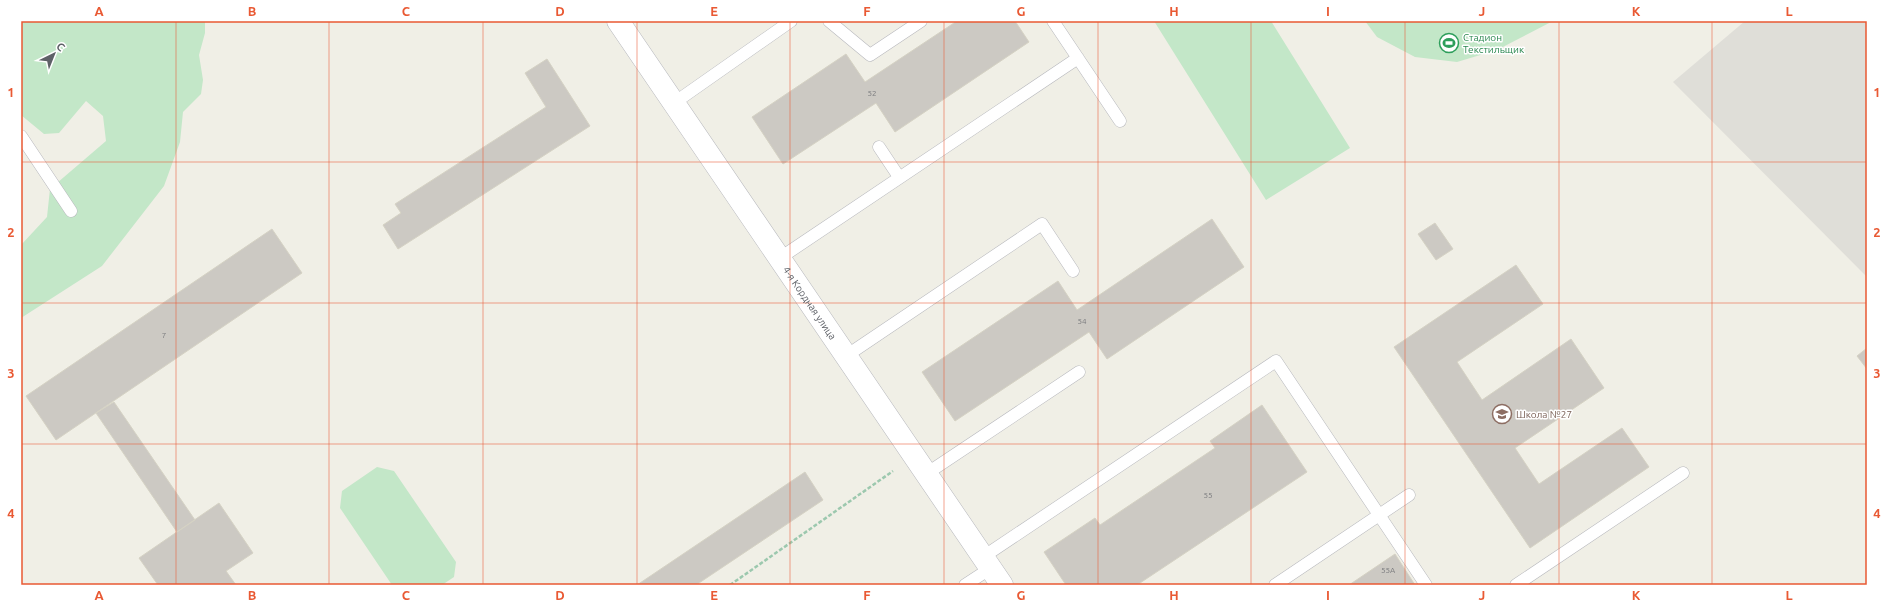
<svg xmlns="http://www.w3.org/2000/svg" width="1888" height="606" font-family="Ubuntu,sans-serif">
<rect width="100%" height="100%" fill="#f0efe6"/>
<path fill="#dfded8" d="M1745,21H1867V277L1673,82Z"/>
<path fill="#c3e7c8" d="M21,21H205V33L199,55L203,80L201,94L183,112L180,142L164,186L102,266L21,318V245L47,217L50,189L106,141L103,116L86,101L59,133L44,134L21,115Z
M1154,21H1271L1350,148L1266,200Z
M1365,21H1553L1497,50L1457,62L1415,57L1377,37Z
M377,467L394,471L456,562L454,577L442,585H392L340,508L342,491Z"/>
<path fill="#ccc9c3" stroke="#d5d2c4" d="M957,21H1015L1029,42L895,132L876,103L783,164L752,117L846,54L865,82Z
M547,59L590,126L398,249L383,225L401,213L395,204L546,107L525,73Z
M1212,219L1244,267L1107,359L1089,332L955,421L922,372L1058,281L1077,310Z
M1435,223L1453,249L1436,260L1418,234Z
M272,229L302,273L56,440L26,396Z
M1516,265L1543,304L1457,362L1482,400L1571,339L1604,388L1515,448L1539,484L1622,428L1649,467L1530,548L1394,347Z
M1867,348V369L1857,356Z
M114,402L195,520L177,532L96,413Z
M1262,405L1307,472L1137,585H1066L1044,552L1095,518L1100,525L1215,448L1210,441Z
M805,472L823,500L696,585H637Z
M219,503L253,553L226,571L236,585H158L139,558Z
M1395,554L1415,585H1349Z"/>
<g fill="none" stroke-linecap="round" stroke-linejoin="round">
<defs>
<path id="service" d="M829,21L870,55L921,21
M1053,21L1120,121
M674,103L791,21
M21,136L71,211
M879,147L899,177
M780,258L1078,58
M846,356L1042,224L1073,271
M926,474L1079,372
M983,557L1276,361L1426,585
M965,585L991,568
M1275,585L1409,495
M1516,585L1683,473"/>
<g id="minor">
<path id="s1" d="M618,21L1002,585"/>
</g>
</defs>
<use href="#service" stroke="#b7b8bd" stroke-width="13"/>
<use href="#minor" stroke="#b7b8bd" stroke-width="23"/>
<path stroke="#9cc8ae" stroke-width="2.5" stroke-dasharray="4 2" stroke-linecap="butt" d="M730,585L893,471"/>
<use href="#service" stroke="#fff" stroke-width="12"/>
<use href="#minor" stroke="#fff" stroke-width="22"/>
</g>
<path fill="none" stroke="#e95933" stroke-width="1" stroke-opacity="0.55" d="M176,21V585M329,21V585M483,21V585M637,21V585M790,21V585M944,21V585M1098,21V585M1251,21V585M1405,21V585M1559,21V585M1712,21V585M21,162H1867M21,303H1867M21,444H1867"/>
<defs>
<symbol id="stadium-ring" viewBox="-11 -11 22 22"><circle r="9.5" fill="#fff" stroke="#2e9e5b" stroke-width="1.5"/><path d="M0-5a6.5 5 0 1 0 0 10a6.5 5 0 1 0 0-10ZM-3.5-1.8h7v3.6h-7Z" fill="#2e9e5b"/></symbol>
<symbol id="school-ring" viewBox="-11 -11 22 22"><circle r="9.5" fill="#fff" stroke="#8d6e63" stroke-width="1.5"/><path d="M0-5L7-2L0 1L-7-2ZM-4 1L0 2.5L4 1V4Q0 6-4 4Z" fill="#8d6e63"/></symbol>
</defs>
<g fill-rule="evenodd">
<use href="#stadium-ring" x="1438" y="32" width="22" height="22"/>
<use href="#school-ring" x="1491" y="403" width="22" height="22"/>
</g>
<g text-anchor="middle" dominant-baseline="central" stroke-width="3" stroke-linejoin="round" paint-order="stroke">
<g font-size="8" fill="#7a7b7e">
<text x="872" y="93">52</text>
<text x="1082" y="321">54</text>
<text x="164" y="335">7</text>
<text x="1208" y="495">55</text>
<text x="1388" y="570">55А</text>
</g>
<g font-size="10" fill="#27864d" stroke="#fff" text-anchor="start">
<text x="1463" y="37">Стадион<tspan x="1463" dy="12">Текстильщик</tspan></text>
</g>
<g font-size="10" fill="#5e6167" stroke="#fff">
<text stroke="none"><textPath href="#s1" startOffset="341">4-я Кордная улица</textPath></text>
</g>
<g font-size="10" fill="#785e54" stroke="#fff" text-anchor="start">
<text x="1516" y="414">Школа №27</text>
</g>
</g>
<rect width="1888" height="606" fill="none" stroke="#ffffff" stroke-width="44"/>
<g transform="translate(54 54) rotate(43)" stroke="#ffffff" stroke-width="3" paint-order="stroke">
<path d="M0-3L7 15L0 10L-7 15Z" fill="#5e6167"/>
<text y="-6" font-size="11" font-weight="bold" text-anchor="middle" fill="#5e6167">С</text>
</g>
<rect x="22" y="22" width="1844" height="562" fill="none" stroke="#e95933" stroke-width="1.5"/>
<g font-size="13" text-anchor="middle" font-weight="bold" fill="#e95933">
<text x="99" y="16">A</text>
<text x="252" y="16">B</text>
<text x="406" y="16">C</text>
<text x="560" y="16">D</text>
<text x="714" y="16">E</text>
<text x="867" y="16">F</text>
<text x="1021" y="16">G</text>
<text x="1174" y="16">H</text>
<text x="1328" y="16">I</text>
<text x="1482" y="16">J</text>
<text x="1636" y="16">K</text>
<text x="1789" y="16">L</text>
<text x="11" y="97">1</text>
<text x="1877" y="97">1</text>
<text x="11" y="237">2</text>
<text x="1877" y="237">2</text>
<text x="11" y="378">3</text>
<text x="1877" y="378">3</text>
<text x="11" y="518">4</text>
<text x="1877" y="518">4</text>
<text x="99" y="600">A</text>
<text x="252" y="600">B</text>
<text x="406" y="600">C</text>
<text x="560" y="600">D</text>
<text x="714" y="600">E</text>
<text x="867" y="600">F</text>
<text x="1021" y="600">G</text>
<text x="1174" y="600">H</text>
<text x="1328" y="600">I</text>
<text x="1482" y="600">J</text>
<text x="1636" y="600">K</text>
<text x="1789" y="600">L</text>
</g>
</svg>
